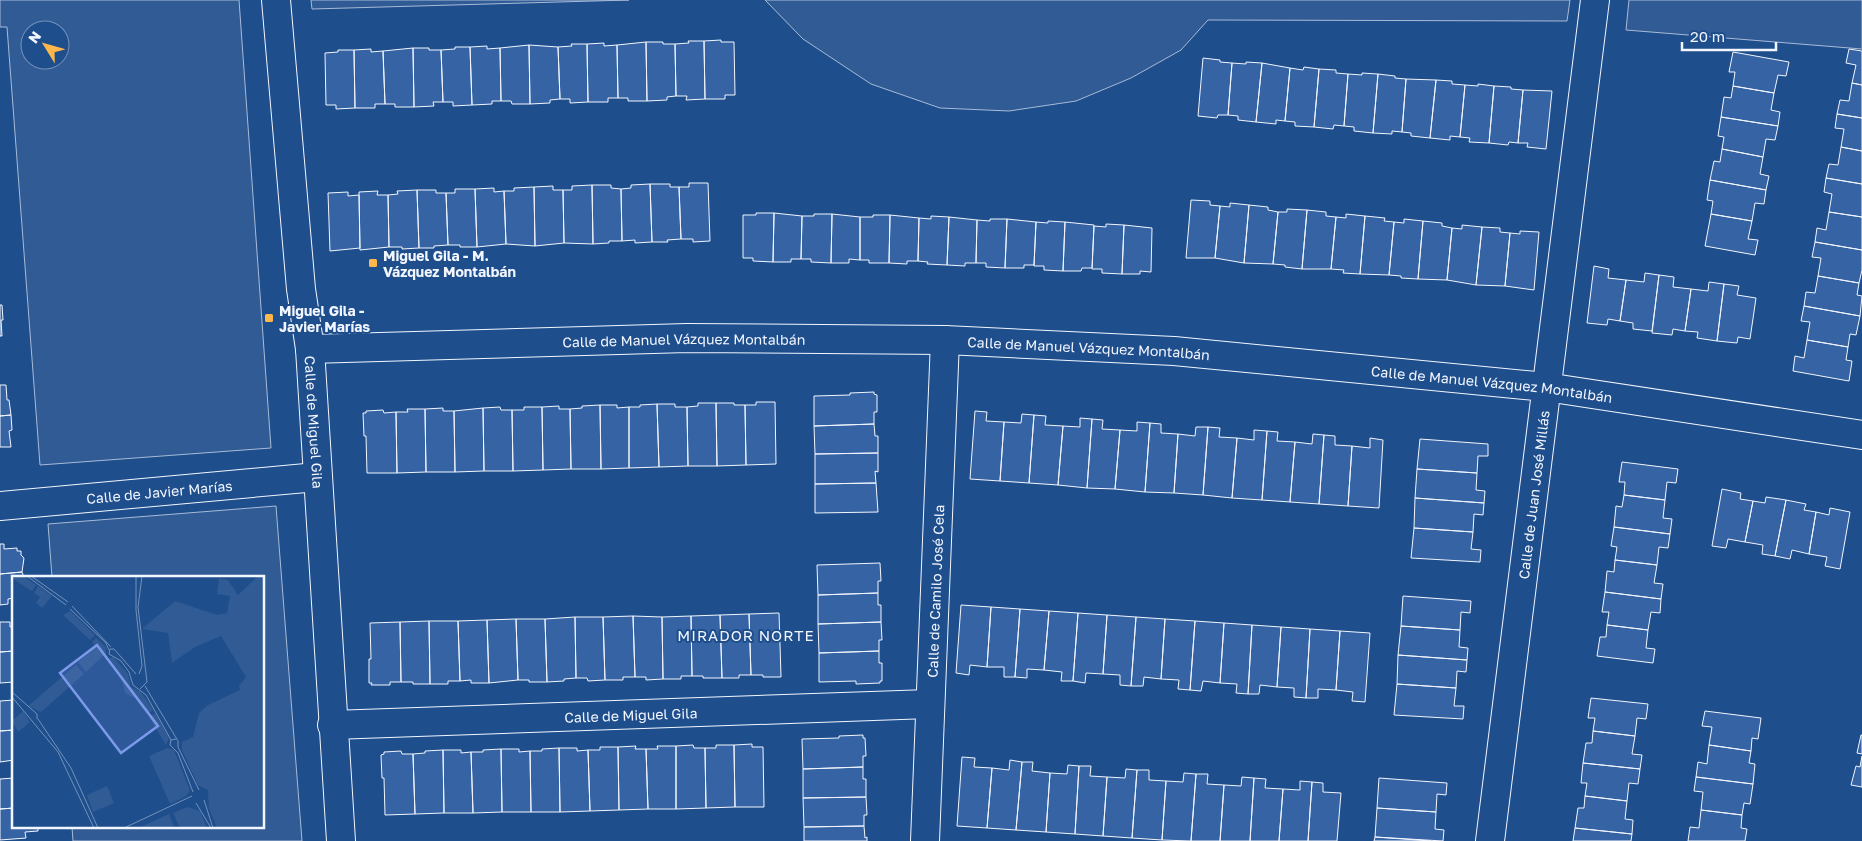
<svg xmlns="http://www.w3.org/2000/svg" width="1862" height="841" font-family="'Golos Text',sans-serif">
<rect width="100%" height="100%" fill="#1f4e8c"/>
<path fill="#305b95" stroke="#a8bbd7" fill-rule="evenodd" d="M0,0H239L271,448L40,465L7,27H0ZM30,30H60V60H30Z
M311,0H629L312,9Z
M765,0H1570L1567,21L1208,20L1181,50L1131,78L1076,101L1009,111L940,108L871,84L803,39Z
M1629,0H1862V49L1626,30Z
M276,506L302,841H73L72,827H264V577H52L48,524Z"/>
<path fill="#3563a3" stroke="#f2f6ff" d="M721,40V42H734L735,95H725V99H705L704,41Z
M688,41H704L705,99L686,100L687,96H676L675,44L689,43Z
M646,42H663V44H675L676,96L667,97V100L647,101Z
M646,42L647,101H628V98H618L617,45Z
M604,43V46L617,45L618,98H608V102H588L587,44Z
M571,44H587L588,102L570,103V99H560L558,47L572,46Z
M529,45L530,104H512L511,101H501L500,48Z
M529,45L558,47L560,99L550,100V103L530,104Z
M487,46V49L500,48L501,101H492V104L472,105L470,47Z
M455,47H470L472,105L453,106V102H443L441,50L455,49Z
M413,48L414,107H395V104H385L383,51Z
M413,48H429V50H441L443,102H433L434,106L414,107Z
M371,49V52L383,51L385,104H375V108H355L354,50Z
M1849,49L1862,51V85L1852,83L1856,65L1846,63Z
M338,50H354L355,108L336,109V105H326L325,53L338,52Z
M1733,52L1789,62L1786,76L1778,75L1774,93L1733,86L1735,72H1729Z
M1203,58L1220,60V62L1232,63L1228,115H1218L1217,118L1198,116Z
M1246,62L1262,63L1256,122L1238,120V116L1228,115L1232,63L1246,64Z
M1262,63L1290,68L1285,121L1276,120V124L1256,122Z
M1304,67L1319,69L1314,127L1295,126V122L1285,121L1290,68L1303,70Z
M1319,69L1336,70V73L1348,74L1344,126L1334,125L1333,129L1314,127Z
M1362,73L1378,74L1373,133L1354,131V127L1344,126L1348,74L1362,75Z
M1378,74L1395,76V78L1406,79L1402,132L1392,131V134L1373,133Z
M1406,79L1436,80L1430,138L1411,136V133L1402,132Z
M1436,80L1452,81V84L1465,85L1460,137L1450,136V140L1430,138Z
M1852,83L1862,85V118L1837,114L1840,100L1849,101Z
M1478,84L1494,86L1489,143L1469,142L1470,138L1460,137L1465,85L1478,86Z
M1494,86L1511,87V89L1523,90L1518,143L1509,142L1508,145L1489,143Z
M1733,86L1774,93L1771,110L1780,112L1778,126L1721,117L1724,97L1731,98Z
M1523,90L1552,91L1546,149L1527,147L1528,143H1518Z
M1837,114L1862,118V151L1841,147L1844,129L1835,128Z
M1721,117L1778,126L1775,140L1766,139L1763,157L1722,149L1724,137L1718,136Z
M1841,147L1862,151V184L1826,178L1829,164L1838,165Z
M1722,149L1763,157L1760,174L1769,176L1766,190L1710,180L1714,161L1720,162Z
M1826,178L1862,184V217L1829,212L1832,194L1824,192Z
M1710,180L1766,190L1764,204L1755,203L1752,221L1711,214L1713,201L1707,200Z
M689,183H708L710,241L693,242V239H681L679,187H689Z
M650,184L652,242L635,243V240L622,241L621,189L631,188V185Z
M650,184H670V187H679L681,239L667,240L668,242H652Z
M592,185L593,244L564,243L563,190H572V186Z
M592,185H611V188L621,189L622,241H609V243L593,244Z
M553,186V190H563L564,243L535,246L534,187Z
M534,187L535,246L506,244L504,191H514V188Z
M494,188V192L504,191L506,244L477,247L475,189Z
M455,189H475L477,247H460V245H448L446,193H455Z
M417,190H436V193H446L448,245L434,246V248H419Z
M417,190L419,248L402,249V247H389L388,195L398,194L397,191Z
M378,191L377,195H388L389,247L360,250L359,192Z
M348,192V196L359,195L360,248L330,251L328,193Z
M1191,200L1210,201V205L1220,206L1215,258H1186Z
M1230,203L1249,205L1244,263L1215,258L1220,206L1230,207Z
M1249,205L1268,207V210L1278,212L1273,264L1244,263Z
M1287,209L1307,210L1302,269L1285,267V265L1273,264L1278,212H1287Z
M1307,210L1326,212V216L1336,217L1331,269H1302Z
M1829,212L1862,217V250L1815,242L1817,228L1826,230Z
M756,213H774L773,262L753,261V258H743V215H756Z
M774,213L802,216L801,259H791V262H773Z
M814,214H832L831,263L811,262V259H801L802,216H814Z
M832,214L860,217V260L849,259V263H831Z
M1346,214L1365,216L1360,274L1343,273L1344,270L1331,269L1336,217L1346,218Z
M1711,214L1752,221L1748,239L1758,240L1755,255L1705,246Z
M873,215H890L889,263H869V260H860V217H873Z
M890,215L919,218L918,261H907V264L889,263Z
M931,216L949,217L947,265L927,264L928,262L918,261L919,218L931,219Z
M1365,216L1385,218L1384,221L1394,222L1389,275L1360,274Z
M949,217L977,220L976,263H965V266L947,265Z
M990,219H1007L1005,268L986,267V263H976L977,220L990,221Z
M1007,219L1036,222L1034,265H1024V268H1005Z
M1404,219L1423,221L1418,279L1401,278V276L1389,275L1394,222L1404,223Z
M1048,221L1065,222L1063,271L1044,270V266H1034L1036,222L1048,223Z
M1423,221L1442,223V226L1452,228L1447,280L1418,279Z
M1065,222L1094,225L1092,268H1082L1081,271H1063Z
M1106,224L1124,225L1122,274L1102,273V269H1092L1094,226L1106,227Z
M1124,225L1152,228L1151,272L1140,271V274H1122Z
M1462,225L1482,227L1476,285L1447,280L1452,228L1462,229Z
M1482,227L1500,228V232L1510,233L1505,286L1476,285Z
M1520,231L1539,232L1534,290L1505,286L1510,233L1520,234Z
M1815,242L1862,250V270L1859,283L1818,276L1821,258L1812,257Z
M1594,266L1609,269L1608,278L1626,280L1620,321L1608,319L1607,325L1587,323Z
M1645,273L1659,275L1652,331L1633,329V323L1620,321L1626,280L1644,282Z
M1659,275L1674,277L1673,287L1691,289L1685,331L1673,329L1672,335L1652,333Z
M1818,276L1859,283L1857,295L1862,296L1860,316L1804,306L1806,292L1815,293Z
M1709,282L1724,284L1717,341L1697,338L1698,332L1685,331L1691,289L1708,291Z
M1724,284L1739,286L1737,295L1756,298L1750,339L1738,337L1737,343L1717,341Z
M0,305H2L3,320H1L2,336H0Z
M1804,306L1860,316L1856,335L1850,334L1848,347L1807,340L1810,322L1801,321Z
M1807,340L1848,347L1846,360L1852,361L1849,381L1793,371L1795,356L1804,358Z
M0,385H6L7,400H9L11,415L0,416Z
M874,392V394L877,395V412H874V424L814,426V396L850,395V393Z
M756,402H775L776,464L746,465L745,405H756Z
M698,403H716L717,466H688L687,407L698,406Z
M716,403H734V405H745L746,465L717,466Z
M657,404H675V407H687L688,466L659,467Z
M657,404L659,467L629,468V407H640V405Z
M600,405H617V408L629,407V468L601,469Z
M600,405L601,469H571L570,409L582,408V406Z
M559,406V409H570L571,469L543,470L542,407Z
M500,407L501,410H512L513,471H484L483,408Z
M524,407H542L543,470L513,471L512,410H524Z
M443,408V411H454L455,472H426L425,409Z
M483,408L484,471L455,472L454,411Z
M407,409H425L426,472L397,473L396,412H408Z
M383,410L384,413L396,412L397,473H367L366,436H364L363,413H366V411Z
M975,411L987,412L986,421L1004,422L1000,481L970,479Z
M1022,414L1034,415L1029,483L1000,481L1004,422L1021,423Z
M11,415L12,430L9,431L11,447H0V416Z
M1034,415L1046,416L1045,425L1063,426L1058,485L1029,483Z
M1080,418L1092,419L1087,488L1058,485L1063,426L1080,427Z
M1092,419L1103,420L1102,429L1120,430L1115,489L1087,488Z
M1137,422L1150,423L1145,492L1115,489L1120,430L1137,431Z
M1150,423L1161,424V433L1178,434L1174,493L1145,492Z
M874,424L875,436H878V453L815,454L814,426Z
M1196,427H1208L1203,495L1174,493L1178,434L1195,436Z
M1208,427L1220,428L1219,437L1237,438L1232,498L1203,495Z
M1254,430L1267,431L1262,500L1232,498L1237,438L1254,440Z
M1267,431L1278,432L1277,441L1295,442L1290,502L1262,500Z
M1313,434L1324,435L1319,504L1290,502L1295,442L1312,444Z
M1324,435L1335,436V445L1352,446L1348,506L1319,504Z
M1370,438L1383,440L1379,508L1348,506L1352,446L1370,448Z
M1420,439L1488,444V456H1478L1477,473L1417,469Z
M878,453V472L875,471L876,483L815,484V454Z
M1622,462L1678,469L1676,483L1667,482L1665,500L1624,495L1625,482H1619Z
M1417,469L1477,473L1476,490L1485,491L1484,503L1415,498Z
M876,483L878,512L815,513V484Z
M1722,489L1741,493L1740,499L1753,501L1745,542L1728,539L1726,548L1712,546Z
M1624,495L1665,500L1663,518L1672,519L1670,534L1614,527L1616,506L1622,507Z
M1766,497L1786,500L1775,556L1762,554L1763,545L1745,542L1753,501L1765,503Z
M1415,498L1484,503L1483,515L1474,514L1473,532L1414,528Z
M1786,500L1806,504L1804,510L1816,512L1809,554L1792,550L1790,559L1775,556Z
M1830,508L1850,512L1840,569L1825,566L1827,557L1809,554L1816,512L1829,515Z
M1614,527L1670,534L1668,548L1659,547L1657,565L1615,560L1617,547L1611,546Z
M1414,528L1473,532L1471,549L1481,550L1480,562L1411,558Z
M0,544H4V549L17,548V551H21V555L24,558L22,572L0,574Z
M1615,560L1657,565L1654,583L1663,584L1661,599L1605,592L1607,571L1614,572Z
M880,563L881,581H878V593L818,595L817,565Z
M22,572L24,577H14V598L8,599V604L0,605V574Z
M1605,592L1661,599L1660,613L1651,612L1648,630L1607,625L1609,612H1602Z
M878,593V605H881V622L818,624V595Z
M1403,596L1471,601L1470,613L1461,612L1460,630L1401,626Z
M961,605L991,607L987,667L970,665L969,675L956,673Z
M991,607L1020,609L1015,677H1004V667H987Z
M1020,609L1049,611L1044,670L1027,669V678L1015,677Z
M1049,611L1078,613L1073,681H1061L1062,672L1044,670Z
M779,613L781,677H763V675H751L749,614Z
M1078,613L1107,615L1103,674L1086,673L1085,683L1073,681Z
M749,614L751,675H739V678H722L720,615Z
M720,615L722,678H703V676H692L691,616Z
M1107,615L1136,617L1131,686L1120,685V675L1103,674Z
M633,616L662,617L663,679L646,680V677H635Z
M633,616L635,677H623V680H605L603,617Z
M691,616L692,676H681V679H663L662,617Z
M575,617H603L605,680L588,681L587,678H576Z
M575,617L576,678L564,679V681L547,682L545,619Z
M1136,617L1165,619L1161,679L1144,677L1143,686H1131Z
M516,619H545L547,682H529V680H518Z
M516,619L518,680L489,683L487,620Z
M1165,619L1195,621L1190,690L1178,689L1179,680L1161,679Z
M487,620L489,683H471V680L460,681L458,621Z
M429,621H458L460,681H448V684H430Z
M429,621L430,684H413V682H401L400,622Z
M1195,621L1224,623L1220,683L1203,681L1201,691L1190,690Z
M0,622H10V627L14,626V651L0,652Z
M400,622L401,682H390V685H371L372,683H369V659H371L370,623Z
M881,622L882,640H879V651L819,653L818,624Z
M1224,623L1252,625L1248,694L1236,693L1237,684L1220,683Z
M1252,625L1281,627L1277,687L1260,685L1259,694H1248Z
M1607,625L1648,630L1646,648L1655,649L1653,663L1597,656L1600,637H1606Z
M1401,626L1460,630L1459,647L1468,648L1467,660L1398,655Z
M1281,627L1310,629L1306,698L1294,697V688L1277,687Z
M1310,629L1340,631L1336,690L1318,689V698H1306Z
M1340,631L1370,633L1365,702L1352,701L1353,692L1336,690Z
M14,651V682L0,683V652Z
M879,651V663H882V681H880V683L856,684V681L819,682V653Z
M1398,655L1467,660L1466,672L1457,671L1456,688L1397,684Z
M1397,684L1456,688L1454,706H1464L1463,719L1394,715Z
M1591,698L1648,704L1646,719L1637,718L1635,736L1593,731L1595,718H1588Z
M14,700V730L0,731V701Z
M1705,711L1761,718L1758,739L1752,738L1751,751L1709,745L1712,727L1702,726Z
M14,730V760L0,762V731Z
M1593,731L1635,736L1632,754L1642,755L1640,769L1583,763L1586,743H1592Z
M863,735V738H865L866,756H863V767L803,769L802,739L839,738V736Z
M1861,735H1862V754L1857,753Z
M752,744V747H763L764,807H735L734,745Z
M693,745L694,748H705L706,808L676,809V746Z
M716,745H734L735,807L706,808L705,748H716Z
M1709,745L1751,751L1749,763L1755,764L1753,784L1696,777L1698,762L1707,764Z
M636,746L635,749H646L648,809L619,810L618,747Z
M657,746H676V809H648L646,749H658Z
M600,747H618L619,810L590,811L588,750H600Z
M559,748H577V751L588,750L590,811L560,812Z
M559,748L560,812H531L530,751H542V749Z
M501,749H519V752L530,751L531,812H502Z
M501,749L502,812L473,813L471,752H483V750Z
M443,750H461V753L471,752L473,813H444Z
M443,750L444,813L415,814L413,754L425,753V751Z
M401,751L402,754H413L415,814L385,815L384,778H382L381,755L384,754V752Z
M1862,756V787L1851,785L1856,766L1860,767Z
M962,757L975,758L974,767L992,768L987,828L957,826Z
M1010,760L1022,762L1016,830L987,828L992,768L1009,770Z
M1022,762H1033L1032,771L1050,773L1046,832L1016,830Z
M1583,763L1640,769L1638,784L1629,783L1627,801L1585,796L1587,783H1581Z
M1068,765L1079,766L1075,834L1046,832L1050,773L1067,774Z
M1079,766H1091L1090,776L1107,777L1103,836L1075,834Z
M863,767V779H866V797L803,798V769Z
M1126,769L1137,770L1132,838L1103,836L1107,777L1125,778Z
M1137,770H1149V780L1166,781L1162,840L1132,838Z
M1184,773L1196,774L1191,841L1162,840L1166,781L1183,782Z
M1196,774H1208L1207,784L1224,785L1220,841H1191Z
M1242,777L1254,778L1250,841H1220L1224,785L1241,786Z
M1696,777L1753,784L1750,804L1744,803L1742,815L1701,810L1703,792L1694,791Z
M14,778V808L0,809V779Z
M1254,778L1266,779L1265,788L1283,789L1279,841H1250Z
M1379,778L1447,783L1446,795L1437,794L1436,812L1377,808Z
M1300,781L1312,782L1308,841H1279L1283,789L1300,790Z
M1312,782L1323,783V792L1341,793L1337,841H1308Z
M1585,796L1627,801L1625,819L1633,820L1632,834L1575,828L1578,808H1584Z
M866,797L867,815H864V826L804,827L803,798Z
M14,808V827H42L38,828V831L25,832L26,838L0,840V809Z
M1377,808L1436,812L1435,829L1444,830L1443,841L1375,837Z
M1701,810L1742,815L1741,828L1747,829L1745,841H1688L1690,827L1699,828Z
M864,826L865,838L867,837V841H804V827Z
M1575,828L1632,834L1631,841H1573Z
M1375,837L1431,841H1374Z"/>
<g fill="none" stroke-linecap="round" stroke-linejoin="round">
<defs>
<g id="minor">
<path id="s1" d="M276,0L301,289L310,349L341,841"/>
<path id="s2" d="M310,349L687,338L945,340L1174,351L1546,387L1862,435"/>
<path id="s3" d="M0,506L317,477"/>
<path id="s4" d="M332,725L929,704"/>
<path id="s5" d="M925,841L945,340"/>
<path id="s6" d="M1490,841L1595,0"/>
</g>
</defs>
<use href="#minor" stroke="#f2f6ff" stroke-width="30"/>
<use href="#minor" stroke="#1f4e8c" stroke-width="28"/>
</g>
<g fill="#ffb74d" stroke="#1f4e8c" stroke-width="2">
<rect x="368" y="258" width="10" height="10" rx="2.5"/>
<rect x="264" y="313" width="10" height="10" rx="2.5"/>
</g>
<g text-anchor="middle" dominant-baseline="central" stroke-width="4" stroke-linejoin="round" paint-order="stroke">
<g font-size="14" font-weight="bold" fill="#f2f6ff" stroke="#1f4e8c" text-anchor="start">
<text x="383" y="255">Miguel Gila - M.<tspan x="383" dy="16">Vázquez Montalbán</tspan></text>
<text x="279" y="310">Miguel Gila -<tspan x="279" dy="16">Javier Marías</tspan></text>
</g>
<g font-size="14" fill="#f2f6ff" stroke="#1f4e8c">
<text stroke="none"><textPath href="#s2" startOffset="374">Calle de Manuel Vázquez Montalbán</textPath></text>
<text stroke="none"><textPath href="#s2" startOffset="779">Calle de Manuel Vázquez Montalbán</textPath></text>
<text stroke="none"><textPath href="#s2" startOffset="1184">Calle de Manuel Vázquez Montalbán</textPath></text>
<text stroke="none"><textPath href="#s1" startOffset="424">Calle de Miguel Gila</textPath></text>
<text stroke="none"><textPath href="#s3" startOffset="160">Calle de Javier Marías</textPath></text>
<text stroke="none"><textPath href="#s6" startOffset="349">Calle de Juan José Millás</textPath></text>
<text stroke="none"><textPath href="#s5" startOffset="250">Calle de Camilo José Cela</textPath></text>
<text stroke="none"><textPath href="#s4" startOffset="299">Calle de Miguel Gila</textPath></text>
</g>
<g font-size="15" letter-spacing="1" fill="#f2f6ff" stroke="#1f4e8c">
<text x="746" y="635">MIRADOR NORTE</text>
</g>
</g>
<g transform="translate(12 576)">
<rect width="252" height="252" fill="#1f4e8c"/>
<path d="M3,0H11L24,9L20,15L1,3ZM246,0H253L252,252H205L197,233L196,214L186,209L170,174V166L181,161L187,137L196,129L228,114L227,110L234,101L209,60L183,71L160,87L156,57L130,53L163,25L205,39L215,37L218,20L205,18L207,2L216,4L226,19ZM26,10L40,20L30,32L24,27L28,21L22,17ZM58,35L83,59L78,64L51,39ZM84,62L94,71V77L74,96L66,86L84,71L80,66ZM101,81L116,98L119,111L129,116L141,134L135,138L123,122L113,117L110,102L95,83ZM64,89L72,98L29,136L16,130ZM11,135L18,146L6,156L0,145ZM143,137L157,162L154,169L137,141ZM155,172L162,174L178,214L174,220L158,228L137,180ZM95,210L102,227L81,236L75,219ZM175,231L188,235L195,252H168L161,237ZM157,238L162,250L158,252H126Z" fill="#305b95"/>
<path fill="none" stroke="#7391ba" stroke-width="1" d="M15,0L54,29M19,0L56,26M124,0V34L130,90L127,98M60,30L99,71M58,33L94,67L97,74M124,98L102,73H98L97,78L109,85L117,96L121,109L134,119L159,164M133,110L166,165V171M128,113L135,106L126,31L130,0M0,116L25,138V143M0,121L46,176L82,252M26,143L59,192L86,252M164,163L159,164L158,169L166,177L181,216M166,171L187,214M192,224L201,252M184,227L199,252M112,252L180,220"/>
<path fill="#7d9aea" fill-opacity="0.15" stroke="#7d9aea" stroke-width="2.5" d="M85,69L146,150L109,177L48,97Z"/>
<rect width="252" height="252" fill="none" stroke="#f2f6ff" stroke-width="2.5"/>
</g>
<g transform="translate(45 45) rotate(307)"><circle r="24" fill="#1f4e8c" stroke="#7391ba"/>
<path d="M0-4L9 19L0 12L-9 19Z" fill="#ffb74d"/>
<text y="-8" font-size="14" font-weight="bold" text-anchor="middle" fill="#f2f6ff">N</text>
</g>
<path d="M1682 42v8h94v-8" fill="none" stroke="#f2f6ff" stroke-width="2.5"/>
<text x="1690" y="42" font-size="15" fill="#f2f6ff" stroke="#1f4e8c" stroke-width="4" paint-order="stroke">20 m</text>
</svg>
